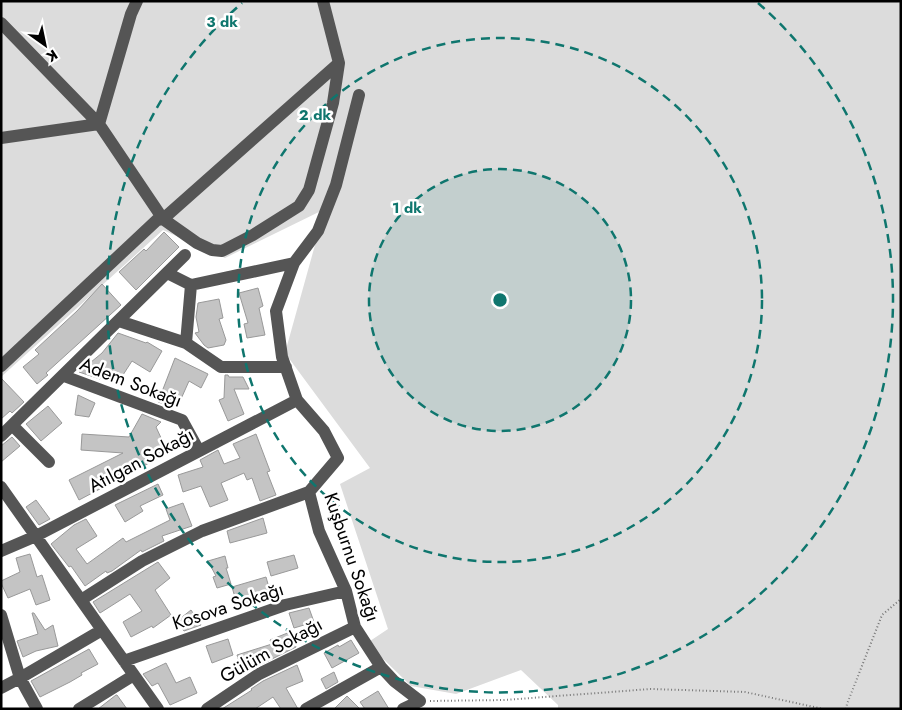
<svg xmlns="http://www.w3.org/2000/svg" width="902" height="710" font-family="Jost,sans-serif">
<rect width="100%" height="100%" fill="#fff"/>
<path fill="#dcdcdc" d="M1,1H893L901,3V709H558V705L521,670L456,694L411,686L367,643L388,629L340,484L370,468L285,353L325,209L225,258L163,230L1,377Z"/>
<path fill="#c4c4c4" stroke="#999" d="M164,232L179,247L136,290L119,272L144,249L146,251Z
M102,284L121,305L46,373L48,375L37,384L23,367L39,354L35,350L77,311Z
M258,288L263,306L259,308L265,335L247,338L244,324L248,323L239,293Z
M219,299L223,318L219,319L226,340L224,345L208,348L204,345L195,333L199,332L196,317L198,303Z
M118,333L146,343L147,342L162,351L150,372L132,361L121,378L105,369L100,379L79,372L102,353Z
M175,358L208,374L201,388L189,381L177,408L158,402Z
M225,375H228L229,377H243L249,389H234L244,414L228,421L219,400L224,398Z
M1,378L24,402L12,413L10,411L1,419Z
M78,395L95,403L89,417L75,415Z
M48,406L62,423L41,441L26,424Z
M142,414L161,422L156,427L168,453L79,500L69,480L123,453L81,450L82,434L129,437Z
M256,434L270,471L267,472L276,495L260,501L252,478L247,480L244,473L221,483L228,500L210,507L201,486L183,492L178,475L203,467L200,460L218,450L224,464L240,458L233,444Z
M12,437L20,446L1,462V446Z
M158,484L163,495L140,506L143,511L125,522L115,505Z
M36,500L50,519L39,525L26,507Z
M183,503L192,526L162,536L164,541L142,552L141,550L112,571L107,573L106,571L85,586L71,566L69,567L51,544L74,525L86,519L97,536L76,549L87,564L123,538L126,542L170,520L166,509Z
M263,518L267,533L230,543L227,531Z
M30,554L37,577L42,575L50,600L36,605L30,589L8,598L1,583V581L20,572L16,558Z
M294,555L298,568L271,576L267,562Z
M225,556L228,568H226L231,584L217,588L213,577L216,576L208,561Z
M158,562L170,578L155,590L171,615L153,628L152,626L131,637L123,622L142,611L130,594L100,613L93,602Z
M266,577L272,598L238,608L232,587Z
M309,608L314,622L294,628L289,613Z
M191,610L201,625L184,631L177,621Z
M32,613H34L45,630L53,625L58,646L36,651L23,657L17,641L38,634Z
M290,632L296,647L254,668L242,671L237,655L272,644L270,640Z
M228,639L233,655L212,663L206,646Z
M351,640L359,653L332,668L324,653L338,645L339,647Z
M89,649L98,664L81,673L82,675L70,682L40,697L31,681Z
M166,663L176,683L190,677L197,693L170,705L158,683L152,686L143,674Z
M297,665L303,681L286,688L298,709H281L273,697L255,709H222L252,690L251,689L263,681Z
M334,672L338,682L326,689L321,679Z
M378,691L389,709H365L360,702Z
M117,695L127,709H98L116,695Z
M347,696L360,709H334Z"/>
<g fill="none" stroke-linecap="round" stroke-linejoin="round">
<path stroke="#777" stroke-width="2" stroke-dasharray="1 2.5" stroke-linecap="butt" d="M430,701L504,700L651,689L745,692L823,709
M846,709L847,704L882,615L901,599"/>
<path stroke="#555" stroke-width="12" d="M1,23L99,124L163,219L339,63
M1,138L99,124L131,14L137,1
M294,263L318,231L336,185L359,95
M167,273L191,285L294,263L276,311L282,357L297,400L324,431L338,458L309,492L319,531L346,591L355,627L381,667L394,681L420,701
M119,321L186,343L191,285
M186,343L221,367H286
M1,366L157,220L163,219L197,243L212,250L222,251L253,235L299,206L309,190L333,103L339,63L323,1
M64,376L182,420L199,451
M12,425L49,462
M1,436L185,255
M1,487L158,709
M1,551L36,536L297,400
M81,600L142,561L202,531L309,492
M1,615L20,678L102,630
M124,661L285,605L346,591
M1,688L20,678L37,709
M79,709L134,675
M207,709L259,674L355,627
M306,709L381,667
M403,709L420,701"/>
</g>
<circle cx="500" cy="300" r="131" fill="#0f766e" fill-opacity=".12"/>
<g fill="none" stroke="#0f766e" stroke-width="2.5" stroke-dasharray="9 6">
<circle cx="500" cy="300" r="131"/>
<circle cx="500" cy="300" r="262"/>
<path d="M758 3A393 393 0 1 1 242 3"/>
</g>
<g text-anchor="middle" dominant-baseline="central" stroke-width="5" stroke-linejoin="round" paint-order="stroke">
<g font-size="19" fill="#000" stroke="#fff">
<text transform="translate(131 382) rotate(21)">Adem Sokağı</text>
<text transform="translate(141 460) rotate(-28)">Atılgan Sokağı</text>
<text transform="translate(352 557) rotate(71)">Kuşburnu Sokağı</text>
<text transform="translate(228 606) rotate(-18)">Kosova Sokağı</text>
<text transform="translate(271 650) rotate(-29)">Gülüm Sokağı</text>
</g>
</g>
<circle cx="500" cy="300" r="8" fill="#0f766e" stroke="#fff" stroke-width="2.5"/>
<g font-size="15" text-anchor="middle" font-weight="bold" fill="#0f766e" stroke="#fff" stroke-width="5" stroke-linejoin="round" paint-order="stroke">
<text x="222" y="27">3 dk</text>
<text x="315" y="120">2 dk</text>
<text x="407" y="213">1 dk</text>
</g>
<rect width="902" height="710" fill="none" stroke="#000000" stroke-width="5"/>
<g transform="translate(45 45) rotate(147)" stroke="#ffffff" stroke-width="4" paint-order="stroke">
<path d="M0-4L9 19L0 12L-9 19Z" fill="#000000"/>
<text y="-8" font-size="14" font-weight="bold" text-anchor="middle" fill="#000000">K</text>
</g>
</svg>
